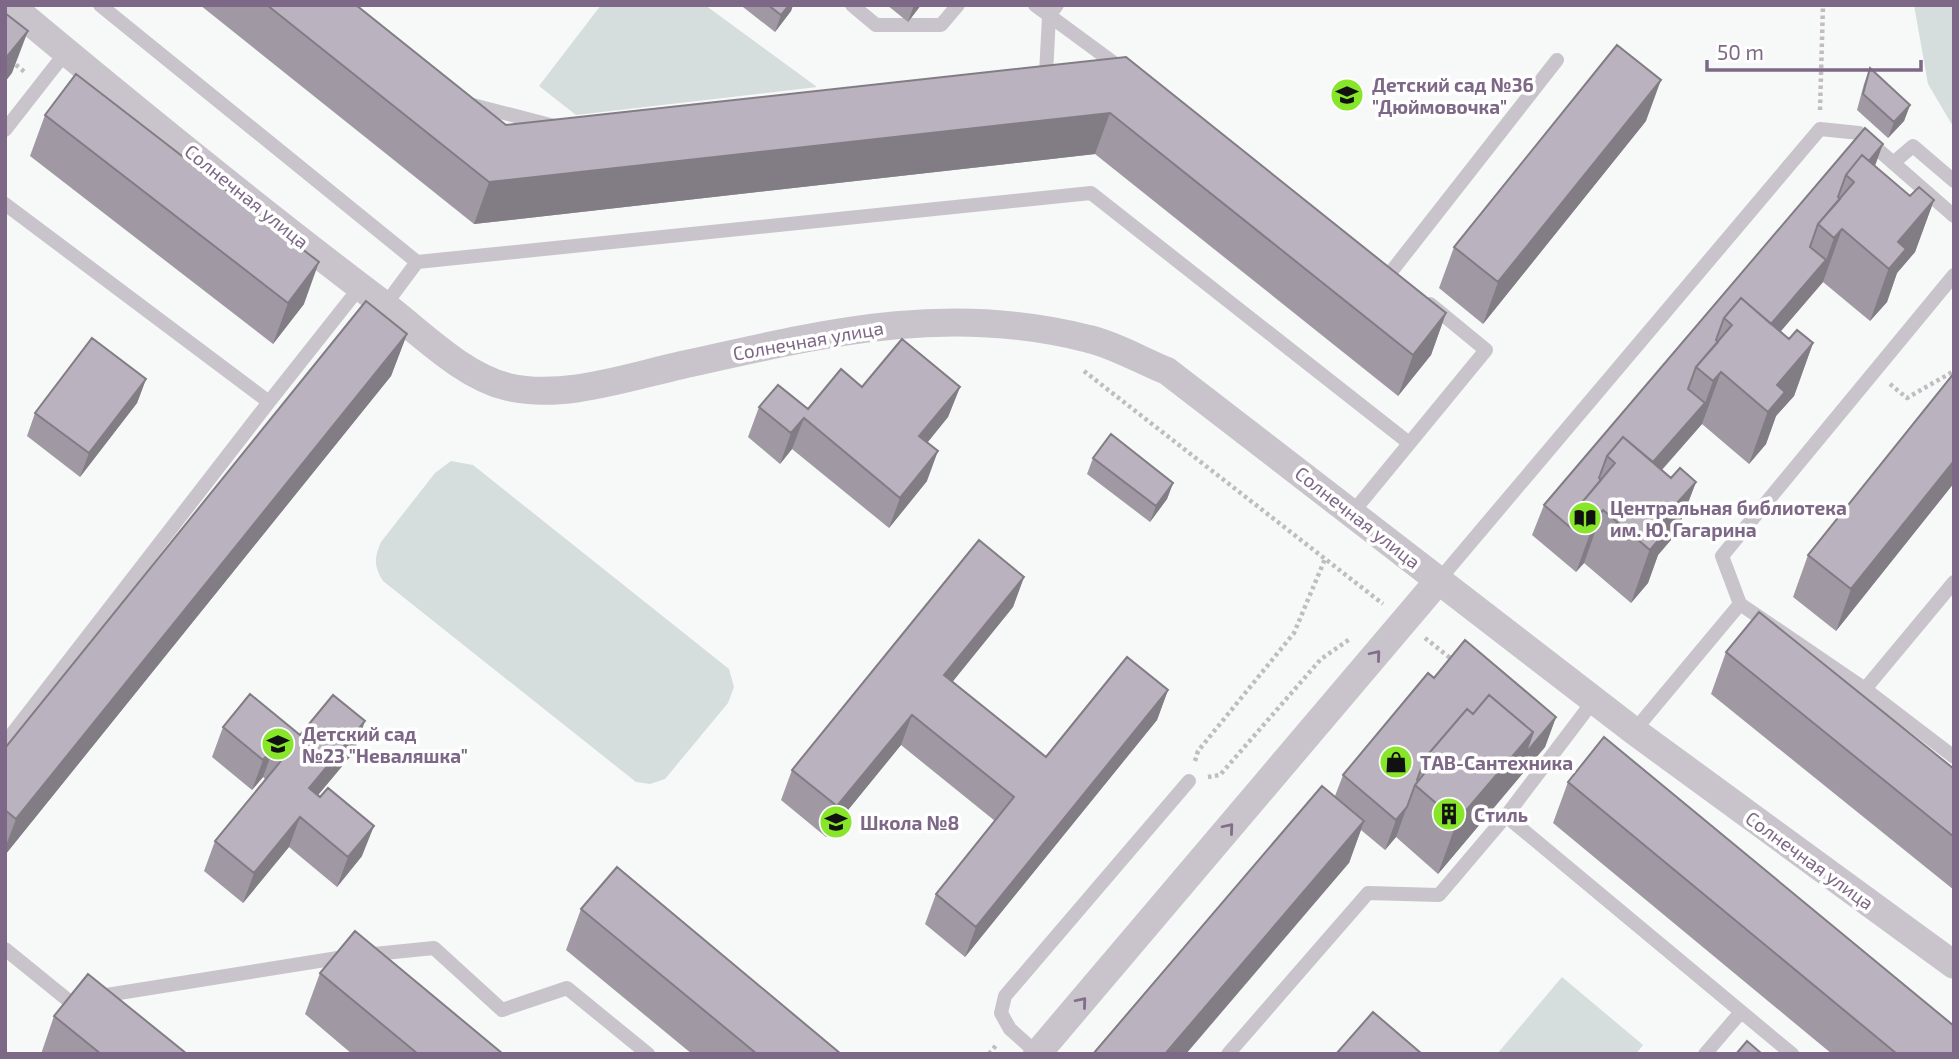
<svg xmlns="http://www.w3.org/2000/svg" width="1959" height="1059" font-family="'Exo 2',sans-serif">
<rect width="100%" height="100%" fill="#f6f9f7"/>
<path fill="#d5dedd" d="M601,5H705L817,87L576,115L539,86Z
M1914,5H1954V128L1928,84Z
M451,461L473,465L729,669L734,687L728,703L665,779L650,784L636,782L383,581C374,567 374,557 381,542L435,473Z
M1562,977L1643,1045L1636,1054H1497Z"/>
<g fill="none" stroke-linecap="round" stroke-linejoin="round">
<path stroke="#c0bcc1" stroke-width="4.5" stroke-dasharray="3.5 3.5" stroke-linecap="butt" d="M5,56L26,73
M1820,110L1823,5
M1084,371L1383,604
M1890,384L1907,398L1954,371
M1425,638L1454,661
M1195,761L1198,751L1294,633L1325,559
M1208,777L1220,775L1321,659L1350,639
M989,1054L997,1044"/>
<path stroke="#c9c4cb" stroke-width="14" d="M100,5L417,262L1091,193L1409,443
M852,5L876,25H941L958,5
M1035,5L1122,69
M1046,74L1049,16L1057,5
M469,104L554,126
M5,130L66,52
M1893,163L1913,146L1954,181
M5,204L269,402L360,287
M1391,272L1557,60
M1954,275L1722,556L1740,604L1865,689L1954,757
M385,305L417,262
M1353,512L1486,350L1430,304
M1439,580L1820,129L1859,133L1954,216
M1865,689L1954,582
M1634,731L1740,604
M5,743L269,402
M1506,816L1792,1054
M5,949L69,1001L344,957L434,948L502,1010L567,988L648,1054
M1038,1054L1010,1029L1001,1013L1005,996L1189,781
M1228,1054L1368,893L1439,895L1506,816L1594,700
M1705,1054L1741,1012"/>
<path stroke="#c9c4cb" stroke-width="28" d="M10,5C132,107 256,208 383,304C420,332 462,376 508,387C563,400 628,377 682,365C822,334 945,302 1089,339C1115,345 1142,361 1167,371L1634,731L1954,965
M1037,1054L1439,580"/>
</g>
<path fill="#a099a3" d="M200,5H356L506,125L1126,57L1446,313L1431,355L1398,396L1095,154L474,224Z
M744,5H793L791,11L775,32L743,7Z
M887,5H921L908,22Z
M1870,68L1910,105L1904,121L1888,138L1857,110L1864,84Z
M45,115L304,304L273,344L30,156Z
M1646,121L1483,324L1439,288L1454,247Z
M1865,128L1875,166L1910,196L1934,200L1915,252L1897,273L1887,302L1870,321L1823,282L1780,332L1789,339L1813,343L1794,396L1776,416L1766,444L1749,464L1702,424L1662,470L1671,478L1696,482L1676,534L1658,555L1648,583L1631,603L1584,563L1576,572L1532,535L1544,505Z
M407,334L391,376L5,855V748Z
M1954,373V483L1836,631L1793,597L1808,555Z
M146,379L137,403L80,477L27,436L35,413Z
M862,387H960L948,417L928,442L927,481L889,528L792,449L780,464L748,437L759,407L808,409Z
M1093,458L1173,483L1167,499L1150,522L1087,474Z
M1024,577L1013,607L952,682L1046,757L1168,690L1157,720L965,957L925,924L936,894L995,821L901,745L826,837L781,800L792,770Z
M1726,652L1954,769V890L1711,694Z
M1434,678L1556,717L1545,747L1438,874L1396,837L1385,850L1361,830L1349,863L1335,796L1343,775Z
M223,727L300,735L354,752L318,795L362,856L337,887L289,847L243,903L204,871L215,841L266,780L263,777L252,790L212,757Z
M1568,782L1954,1054H1832L1553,823Z
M581,909L841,1054H692L566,950Z
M320,973L503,1054H352L305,1014Z
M54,1016L187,1054H41Z"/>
<path fill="#827d85" d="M789,5H793L791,11L775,32L781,15Z
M914,5H921L908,22Z
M28,31L12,73L5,82V59Z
M1661,80L1646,121L1483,324L1498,282Z
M1910,105L1904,121L1888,138L1894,122Z
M1110,113L1095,154L474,224L489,182Z
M1883,144L1872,174L1852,180Z
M1934,200L1915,252L1897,273L1887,302L1870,321L1898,242Z
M1842,229L1823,282L1746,372L1757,341L1826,260L1834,238Z
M319,262L304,304L273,344L288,303Z
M1446,313L1431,355L1398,396L1413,355Z
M407,334L391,376L5,855V848L16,819Z
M1813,343L1794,396L1776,416L1766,444L1749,464L1777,385Z
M1721,372L1702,424L1627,509L1639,479L1705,403L1713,381Z
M146,379L137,403L80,477L89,453Z
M960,387L948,417L908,466L919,436Z
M804,418L792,449L780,464L791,433Z
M938,451L927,481L889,528L900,498Z
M1954,461V483L1836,631L1851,589Z
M1696,482L1676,534L1658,555L1648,583L1631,603L1659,523Z
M1173,483L1167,499L1150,522L1156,506Z
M1603,510L1584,563L1576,572L1595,520Z
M1024,577L1013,607L933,706L944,675Z
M1168,690L1157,720L965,957L976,927Z
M912,715L901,745L826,837L837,806Z
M1556,717L1545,747L1438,874L1457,821L1533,732Z
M365,721L354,752L298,819L309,788Z
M274,747L263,777L252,790L263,760Z
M1407,807L1396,837L1385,850L1396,820Z
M300,817L289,847L243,903L254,873Z
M1364,821L1349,863L1186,1054H1165Z
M374,826L362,856L337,887L348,857Z"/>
<path fill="#bab2be" stroke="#827d85" stroke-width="2" d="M267,5H356L506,125L1126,57L1446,313L1413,355L1110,113L489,182Z
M768,5H789L781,15Z
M5,13L28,31L5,59Z
M1617,45L1661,80L1498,282L1454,247Z
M1870,68L1910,105L1894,122L1863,94Z
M76,74L319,262L288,303L45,115Z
M1865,128L1883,144L1869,161L1862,155L1846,175L1838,197L1840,199L1818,224L1810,247L1826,260L1771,324L1741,298L1724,318L1716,340L1718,342L1696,367L1688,389L1705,403L1653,462L1623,437L1607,456L1599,478L1601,480L1579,506L1571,528L1544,505Z
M1862,155L1910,196L1919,187L1934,200L1898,242L1906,249L1889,269L1842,229L1834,238L1818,224L1854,182L1846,175Z
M1741,298L1789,339L1797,330L1813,343L1777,385L1785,392L1768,412L1721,372L1713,381L1696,367L1732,325L1724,318Z
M366,301L407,334L16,819L5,810V748Z
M92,338L146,379L89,453L35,413Z
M902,339L960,387L919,436L938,451L900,498L804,418L791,433L759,407L778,385L808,409L841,369L862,387Z
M1954,373V461L1851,589L1808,555Z
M1111,434L1173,483L1156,506L1093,458Z
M1623,437L1671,478L1680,468L1696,482L1659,523L1667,530L1650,550L1603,510L1595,520L1579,506L1615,463L1607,456Z
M979,540L1024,577L944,675L1046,757L1127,657L1168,690L976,927L936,894L1014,797L912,715L837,806L792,770Z
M1759,612L1954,769V837L1726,652Z
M1465,640L1556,717L1525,754L1533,732L1489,695L1473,714L1467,709L1425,758L1417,780L1418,781L1415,785L1407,807L1396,820L1343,775L1428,673L1434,678Z
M250,694L300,735L333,695L365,721L309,788L320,797L328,788L374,826L348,857L300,817L254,873L215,841L285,756L274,747L263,760L223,727Z
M1489,695L1533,732L1457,821L1415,785L1432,764L1425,758L1467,709L1473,714Z
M1604,737L1954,1026V1054H1897L1568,782Z
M1322,786L1364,821L1165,1054H1093Z
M617,867L841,1054H757L581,909Z
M355,931L503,1054H418L320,973Z
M88,974L187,1054H101L54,1016Z
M1373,1012L1422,1054H1336Z
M1747,1041L1762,1054H1736Z"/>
<defs><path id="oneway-chevron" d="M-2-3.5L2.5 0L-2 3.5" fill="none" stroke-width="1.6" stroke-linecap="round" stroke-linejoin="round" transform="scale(1.75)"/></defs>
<g stroke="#826d8a">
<use href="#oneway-chevron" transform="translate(1376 655) rotate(-50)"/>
<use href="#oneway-chevron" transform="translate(1229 828) rotate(-50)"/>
<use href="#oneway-chevron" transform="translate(1082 1002) rotate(-50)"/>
</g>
<defs>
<symbol id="school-disc" viewBox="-11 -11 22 22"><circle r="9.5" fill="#87e52a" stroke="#fff"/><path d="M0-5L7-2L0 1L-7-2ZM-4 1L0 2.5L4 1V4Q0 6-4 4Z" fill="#111"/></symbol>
<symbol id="library-disc" viewBox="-11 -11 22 22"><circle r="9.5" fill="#87e52a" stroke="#fff"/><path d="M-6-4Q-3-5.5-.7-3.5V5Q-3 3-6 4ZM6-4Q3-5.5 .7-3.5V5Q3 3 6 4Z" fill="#111"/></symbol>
<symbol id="shop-disc" viewBox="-11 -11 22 22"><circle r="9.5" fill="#87e52a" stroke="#fff"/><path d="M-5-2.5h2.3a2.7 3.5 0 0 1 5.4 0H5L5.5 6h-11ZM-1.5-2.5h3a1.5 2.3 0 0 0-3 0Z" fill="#111"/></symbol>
<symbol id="building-disc" viewBox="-11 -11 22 22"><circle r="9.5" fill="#87e52a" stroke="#fff"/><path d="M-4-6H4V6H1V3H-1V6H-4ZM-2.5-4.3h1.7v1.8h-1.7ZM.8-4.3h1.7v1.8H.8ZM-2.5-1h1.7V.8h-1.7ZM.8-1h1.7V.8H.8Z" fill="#111"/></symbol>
</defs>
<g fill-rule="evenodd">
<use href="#school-disc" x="1328" y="76" width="38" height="38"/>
<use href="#library-disc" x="1566" y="499" width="38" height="38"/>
<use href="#school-disc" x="259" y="725" width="38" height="38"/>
<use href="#shop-disc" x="1377" y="743" width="38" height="38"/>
<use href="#building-disc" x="1430" y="795" width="38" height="38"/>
<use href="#school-disc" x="817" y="803" width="38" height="38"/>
</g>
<g text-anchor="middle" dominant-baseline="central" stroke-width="7" stroke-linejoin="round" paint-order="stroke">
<g font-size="19" font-weight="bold" fill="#7e6887" stroke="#fff" text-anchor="start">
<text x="1372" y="84">Детский сад №36<tspan x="1372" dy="22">"Дюймовочка"</tspan></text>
<text x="1610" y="507">Центральная библиотека<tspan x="1610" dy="22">им. Ю. Гагарина</tspan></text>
<text x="302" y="733">Детский сад<tspan x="302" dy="22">№23 "Неваляшка"</tspan></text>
<text x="1420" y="762">ТАВ-Сантехника</text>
<text x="1474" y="814">Стиль</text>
<text x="860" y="822">Школа №8</text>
</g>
<g font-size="19" fill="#7e6887" stroke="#fff">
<text transform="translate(247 196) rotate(39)">Солнечная улица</text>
<text transform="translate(808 340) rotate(-10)">Солнечная улица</text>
<text transform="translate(1358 517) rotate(38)">Солнечная улица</text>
<text transform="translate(1810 860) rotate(36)">Солнечная улица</text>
</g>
</g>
<rect width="1959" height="1059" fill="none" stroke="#7e6887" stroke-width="14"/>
<path d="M1707 60v10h214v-10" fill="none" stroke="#7e6887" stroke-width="3.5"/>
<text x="1717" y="60" font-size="21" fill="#7e6887" stroke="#ffffff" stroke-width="5" paint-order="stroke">50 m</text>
</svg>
